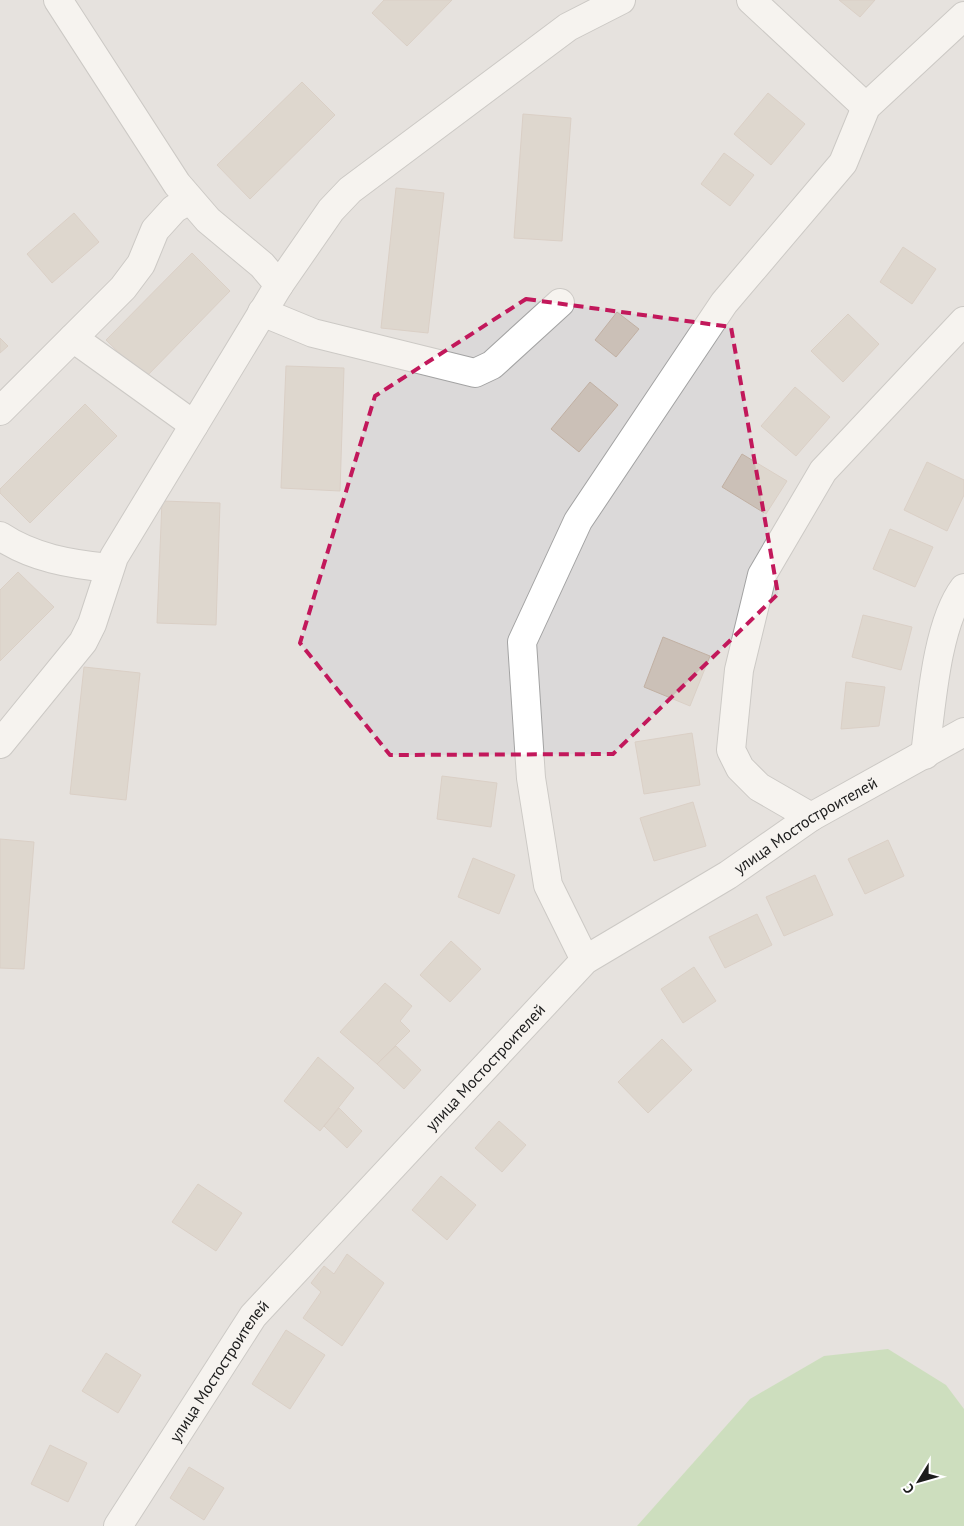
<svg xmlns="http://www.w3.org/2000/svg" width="964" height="1526" font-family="'PT Sans',sans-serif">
<rect width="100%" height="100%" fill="#efeae1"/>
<path fill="#dbd9d9" d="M0,0H964V1526H0Z"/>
<path fill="#a5d193" d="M888,1349L946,1385L964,1409V1526H637L750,1399L824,1356Z"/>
<path fill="#cbc0b7" stroke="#c1b0a3" d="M384,0H452L407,46L372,13Z
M839,0H875L860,17Z
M302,82L335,115L250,199L217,165Z
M768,93L805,124L771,165L734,134Z
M523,114L571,118L562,241L514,238Z
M724,153L754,175L730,206L701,184Z
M396,188L444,193L428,333L381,328Z
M74,213L99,242L52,283L27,254Z
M903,247L936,269L912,304L880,282Z
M192,253L230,291L145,378L106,340Z
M617,312L639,329L616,357L595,340Z
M848,314L879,344L843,382L811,351Z
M0,338L8,346L0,353Z
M286,366L344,368L340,491L281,488Z
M590,382L618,405L579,452L551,429Z
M795,387L830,417L796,456L761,426Z
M85,404L117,436L30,523L0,493V489Z
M742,454L787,481L766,514L722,487Z
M927,462L964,480V495L947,531L904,510Z
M162,501L220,503L216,625L157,623Z
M890,529L933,547L915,587L873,569Z
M18,572L54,607L0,661V590Z
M863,615L912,627L901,670L852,657Z
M663,637L710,656L690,706L644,687Z
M84,667L140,673L126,800L70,794Z
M846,682L885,687L879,726L841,729Z
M692,733L700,785L644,794L635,742Z
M442,776L497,783L491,827L437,819Z
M693,802L706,846L654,861L640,818Z
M0,839L34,842L24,969L0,968Z
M888,840L904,876L865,894L848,859Z
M473,858L515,875L499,914L458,897Z
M815,875L833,915L784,936L766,897Z
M757,914L772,945L725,968L709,937Z
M451,941L481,969L450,1002L420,975Z
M694,967L716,1001L683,1023L661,989Z
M385,983L412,1006L400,1021L410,1031L377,1064L340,1032Z
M662,1039L692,1070L648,1113L618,1082Z
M396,1046L421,1070L404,1089L377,1064Z
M318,1057L354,1088L320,1131L284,1101Z
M339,1108L362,1131L347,1148L324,1126Z
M499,1121L526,1145L502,1172L475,1148Z
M441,1176L476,1205L447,1240L412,1210Z
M198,1184L242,1213L216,1251L172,1222Z
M347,1254L384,1283L342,1346L303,1318L321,1292L311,1283L324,1266L334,1274Z
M286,1330L325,1355L290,1409L252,1384Z
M106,1353L141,1375L118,1413L82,1391Z
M50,1445L87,1463L68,1502L31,1484Z
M189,1467L224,1488L204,1520L170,1498Z"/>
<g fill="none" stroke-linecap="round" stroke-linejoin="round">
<defs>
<g id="minor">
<path d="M58,0L177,184L208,220L262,265L279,285"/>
<path d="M751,0L866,107"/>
<path d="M262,312L313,333L475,373L492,365L560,303"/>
<path d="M73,338L194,425"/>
<path d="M0,411L123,288L141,264L155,230L174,209L189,200"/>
<path d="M0,536C33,558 70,564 109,568"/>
<path d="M0,744L83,642L92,624L114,557L279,285L331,210L350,190L568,27L621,0"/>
<path d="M925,755C931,709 936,625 964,588"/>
<path d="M811,817L759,787L740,768L731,750L739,670L762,575L823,471L964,321"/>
<path d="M585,960L548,885L531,778L522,642L578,521L724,303L843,163L866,107L964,16"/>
<path id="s1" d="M118,1526L253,1316L585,960L728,875L811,817L964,732"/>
</g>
</defs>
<use href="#minor" stroke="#a3a3a3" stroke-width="30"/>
<use href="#minor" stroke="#fff" stroke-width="28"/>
</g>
<path d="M0 0H964V1526H0ZM526,299L731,327L778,594L613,754L390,755L300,643L375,396Z" fill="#efeae1" fill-opacity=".55" fill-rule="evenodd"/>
<path fill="none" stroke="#c2185b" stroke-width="4" stroke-dasharray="10 6" stroke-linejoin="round" d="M526,299L731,327L778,594L613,754L390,755L300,643L375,396Z"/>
<g text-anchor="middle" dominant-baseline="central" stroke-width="5" stroke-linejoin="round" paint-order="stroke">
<g font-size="16" fill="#1c1c1c" stroke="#fff">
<text stroke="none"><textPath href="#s1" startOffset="995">улица Мостостроителей</textPath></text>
<text stroke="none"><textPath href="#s1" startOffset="590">улица Мостостроителей</textPath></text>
<text stroke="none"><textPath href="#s1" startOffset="185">улица Мостостроителей</textPath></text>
</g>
</g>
<g transform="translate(919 1481) rotate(233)" stroke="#ffffff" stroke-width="4" paint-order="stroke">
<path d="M0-4L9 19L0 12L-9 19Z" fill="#1c1c1c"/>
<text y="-8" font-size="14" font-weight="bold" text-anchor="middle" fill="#1c1c1c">С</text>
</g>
</svg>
